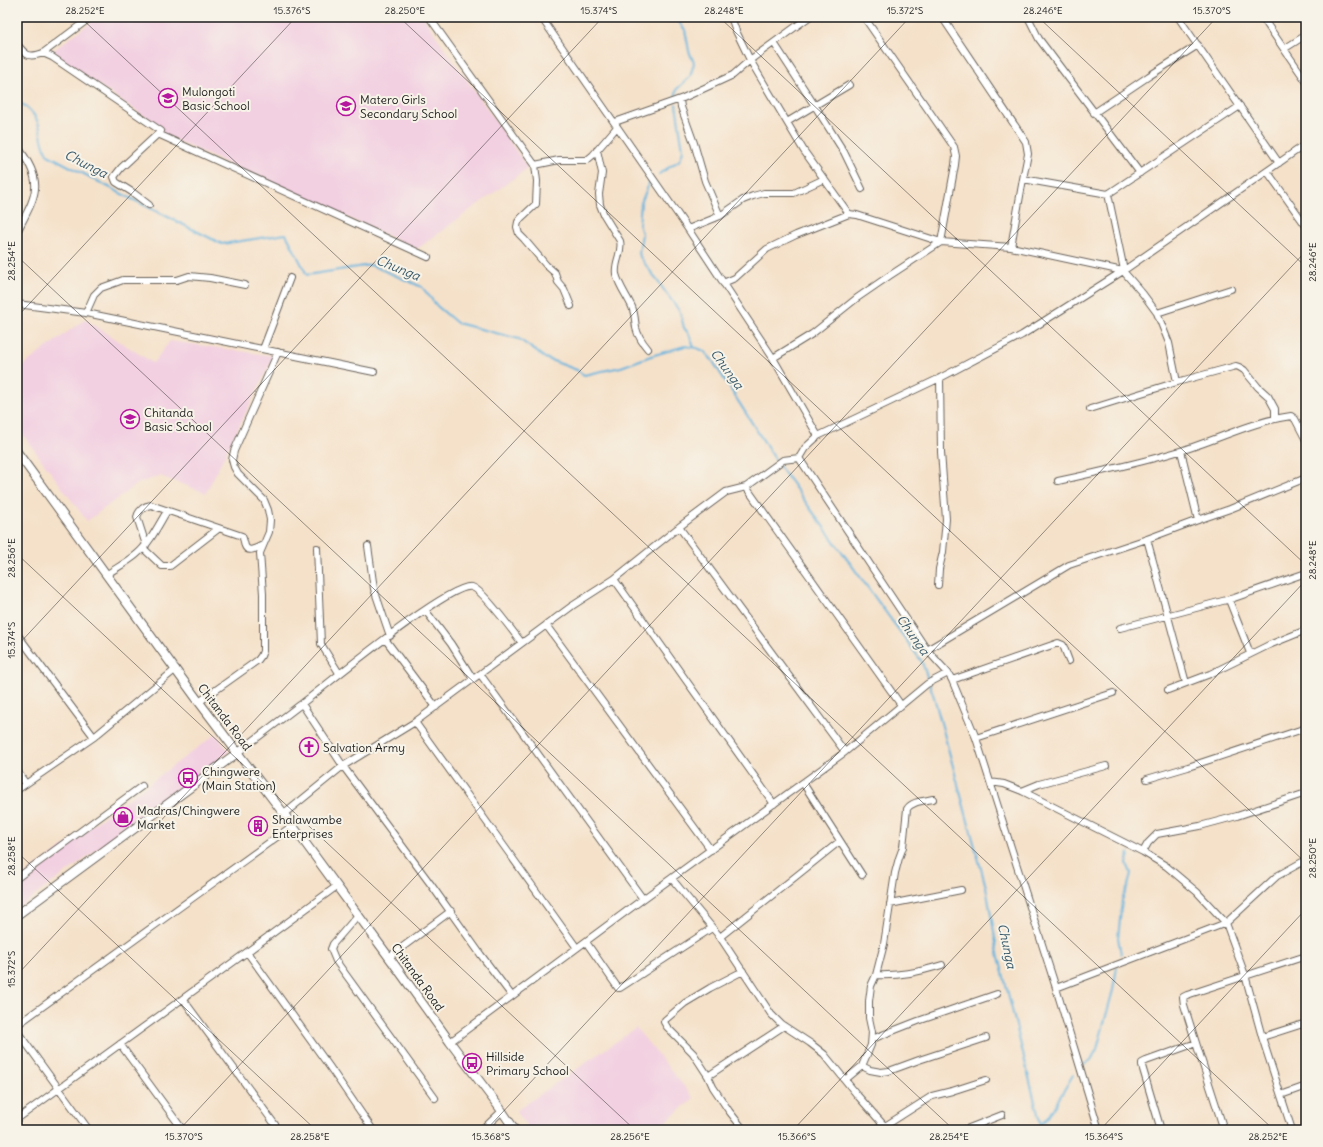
<svg xmlns="http://www.w3.org/2000/svg" width="1323" height="1147" font-family="Delius,sans-serif">
<rect width="100%" height="100%" fill="#f7f3e8"/>
<filter id="ink" filterUnits="userSpaceOnUse"><feTurbulence type="fractalNoise" baseFrequency=".025" numOctaves="2"/><feDisplacementMap in="SourceGraphic" scale="8" xChannelSelector="R" yChannelSelector="G"/><feConvolveMatrix kernelMatrix="1 2 1 2 8 2 1 2 1" color-interpolation-filters="sRGB"/></filter>
<filter id="wash" filterUnits="userSpaceOnUse"><feTurbulence type="fractalNoise" baseFrequency=".012" numOctaves="4" result="noise"/><feDisplacementMap in="SourceGraphic" scale="16" xChannelSelector="R" yChannelSelector="G"/><feGaussianBlur stdDeviation="0.9" result="paint"/><feColorMatrix in="noise" values="0 0 0 0 0 0 0 0 0 0 0 0 0 0 0 0 0 1.4 0 .05"/><feComposite in="paint" operator="in"/></filter>
<g filter="url(#wash)">
<rect width="100%" height="100%" fill="#f5e1c9"/>
<path fill="#f2cfe1" d="M98,17H423L528,168L417,249L164,135L152,121L50,53Z
M85,319L153,363L170,341L274,356L206,493L160,476L139,483L87,521L17,427V370Z
M216,734L229,752L17,909V881Z
M636,1028L694,1098L656,1130H530L516,1111Z"/>
<g fill="none" stroke-linecap="round" stroke-linejoin="round">
<path stroke="#62b2dd" stroke-width="2" d="M675,99L677,89L690,77L694,63L689,51L685,30L675,17
M17,101C28,107 37,115 40,129C42,139 42,146 48,155L122,194L222,244L286,234L307,275L371,265L422,287L437,306L457,323L519,339L545,358L577,370L584,375L621,367L651,356L685,346L697,348L704,351L712,360L780,467L922,662L934,697L986,887L997,949L1042,1130
M659,174L680,160L683,150L676,104
M650,181L641,203L639,224L642,234L639,252L640,257L680,312L684,328L689,334L694,347
M1121,954L1118,938L1122,900L1128,886L1131,873L1127,864L1129,853
M1082,1066L1091,1060L1097,1049L1113,990L1117,967
M1041,1124L1048,1117L1073,1075"/>
</g>
</g>
<g filter="url(#ink)">
<g fill="none" stroke-linecap="round" stroke-linejoin="round">
<defs>
<path id="street" d="M429,17L535,165L537,181L536,204L521,218L518,222L517,227L519,234L524,239L546,265L555,273L558,282L564,289L571,306
M541,17L688,229L773,358L818,436
M731,17L736,31L750,60L804,151L849,214
M942,17L1026,142L1028,154L1023,179L1011,247
M1028,17L1039,39L1140,173
M1178,17L1279,163
M1262,17L1306,81
M774,43L815,106L844,152L862,189
M17,44C26,56 29,58 43,53L91,17
M1284,49L1306,35
M43,53L52,57L161,131L121,168L114,177L116,182L132,192L149,205
M680,100L681,107L694,143L705,181L720,216
M1094,113L1149,76L1198,45
M615,122L683,98L733,75L750,60L809,17
M787,122L849,85
M158,134L428,257
M17,146C46,183 36,195 17,232
M597,150L602,173L599,194L600,205L604,215L620,241C623,252 614,262 616,274C619,286 627,296 632,307C635,314 635,321 636,328C638,337 643,343 648,349
M535,165L559,160H587L593,155L617,127
M1267,171L1306,226
M1023,179L1108,194L1240,106
M1108,194L1124,270
M688,229L720,216L743,200L753,196L764,193H794L824,179
M723,283L735,278L767,249L796,235L849,214L857,215L941,242L1011,247L1123,271L1143,294L1157,313L1169,343L1177,382
M17,304L86,313L374,372
M86,313L94,295L101,288L123,280H177L189,276L210,278L245,285
M1157,313L1231,289
M263,349L290,278
M773,358L812,334L857,298L889,276L941,242L955,165L956,156L954,147L864,17
M1090,409L1177,382L1236,366L1239,367L1244,370L1258,387L1268,396L1275,409V418
M1181,451L1198,520
M799,458L927,650L948,673L952,680L976,738L1056,988L1099,1130
M799,458L805,448L818,436L940,378L1022,335L1123,271L1306,144
M1058,481C1099,472 1140,463 1180,451C1217,440 1253,421 1291,416L1295,419L1306,440
M746,487L901,705
M679,527L845,752
M1147,539L1186,683
M146,545L137,517C139,510 144,506 151,505L242,536C244,540 244,542 245,546C248,554 258,547 263,545
M368,546L374,589L390,636
M143,548L162,566H170L218,529
M317,548L321,644L339,673
M106,575C116,568 128,562 137,554C150,543 158,526 167,511
M614,579L774,804
M938,585L939,569L943,552L946,519L941,452L940,378
M1229,600L1250,653
M425,610L451,644L473,679
M546,625L711,850
M1120,628L1234,598L1306,573
M17,634L94,737
M385,639L436,707
M927,650L1069,565L1147,539L1198,520L1230,509L1306,478
M480,674L643,899
M952,680L1058,643L1063,645L1069,661
M1168,690L1210,674L1269,645L1306,630
M199,702L258,660L261,656L263,651V594L260,553L269,532L270,520L268,510L264,500L238,474L234,467L232,460L234,451L278,352
M302,704L343,766L432,886L481,955L512,996
M415,722L577,948
M976,738L1113,693
M237,753C258,737 279,721 300,705C323,688 451,581 472,587C483,590 513,632 522,643
M17,771L26,784
M1147,779L1188,767L1306,728
M990,782L1004,784L1022,791L1143,852L1166,866L1197,892L1226,923L1245,975L1262,1037L1292,1130
M803,783L862,875
M17,790L94,737L176,669
M1022,791L1039,784L1106,766
M284,814L343,766L415,722L572,606L614,579L679,527L726,492L746,487L783,460L799,458
M1143,852L1148,843L1157,834L1200,826L1237,816L1306,793
M17,878L142,786
M672,879L720,937L840,841
M890,904L961,890
M358,915L333,944L331,949L336,961L435,1098
M720,937L771,1014L781,1024L810,1043L824,1054L858,1096L888,1130
M586,942L618,988H620L712,928
M247,952L329,1066L373,1130
M389,957L451,911
M743,971L710,988L685,1003L665,1020L664,1022L667,1027L693,1053L708,1076L713,1087L729,1111L744,1130
M876,975C901,976 919,972 942,965
M1056,988L1226,923L1277,876L1306,860
M183,999L279,1130
M17,1025L292,826
M17,1031L89,1130
M1262,1037L1306,1023
M872,1039L918,1021L997,994
M450,1042L643,899L845,752L927,684L948,673
M120,1044L183,1130
M862,1066L870,1070L881,1072L889,1071L919,1060L986,1038
M708,1076L784,1026
M845,1080L862,1066L871,1045L872,1032L869,1018V1001L871,986L876,975L884,944L895,873L899,858L903,847L907,809C912,801 924,801 933,799
M1281,1095L1306,1086
M17,1119L247,952L337,886
M885,1126L932,1096L952,1091L986,1080
M482,1130L502,1111
M964,1130L1002,1115
M1161,1130L1142,1066V1063L1146,1061L1196,1043
M1224,1130L1196,1043L1184,1005L1183,997L1187,995L1306,956"/>
<path id="secondary" d="M17,452L199,702L284,814L402,975L450,1042L502,1111L515,1130
M17,915L237,753"/>
</defs>
<use href="#street" stroke="#686159" stroke-width="8"/>
<use href="#secondary" stroke="#686159" stroke-width="10"/>
<use href="#street" stroke="#fff" stroke-width="6"/>
<use href="#secondary" stroke="#fff" stroke-width="8"/>
</g>
</g>
<path fill="none" stroke="#1c1c1c" stroke-width="1" stroke-opacity="0.45" d="M80,17L1274,1130M399,17L1306,863M719,17L1306,565M1038,17L1306,267M17,256L954,1130M17,317L296,17M17,554L635,1130M17,646L603,17M17,852L316,1130M17,975L910,17M179,1130L1217,17M486,1130L1306,251M793,1130L1306,580M1100,1130L1306,909"/>
<defs>
<symbol id="school-ring" viewBox="-11 -11 22 22"><circle r="9.5" fill="#f7f3e8" stroke="#b5179e" stroke-width="1.5"/><path d="M0-5L7-2L0 1L-7-2ZM-4 1L0 2.5L4 1V4Q0 6-4 4Z" fill="#b5179e"/></symbol>
<symbol id="church-ring" viewBox="-11 -11 22 22"><circle r="9.5" fill="#f7f3e8" stroke="#b5179e" stroke-width="1.5"/><path d="M-1.2-6h2.4v3.5h3.3v2.4h-3.3V6h-2.4V-.1h-3.3v-2.4h3.3Z" fill="#b5179e"/></symbol>
<symbol id="bus-ring" viewBox="-11 -11 22 22"><circle r="9.5" fill="#f7f3e8" stroke="#b5179e" stroke-width="1.5"/><path d="M-5-6H5V4H4V6H2V4H-2V6H-4V4H-5ZM-3.5-4V0h7V-4ZM-3.5 1.2v1.5H-2V1.2ZM2 1.2v1.5H3.5V1.2Z" fill="#b5179e"/></symbol>
<symbol id="shop-ring" viewBox="-11 -11 22 22"><circle r="9.5" fill="#f7f3e8" stroke="#b5179e" stroke-width="1.5"/><path d="M-5-2.5h2.3a2.7 3.5 0 0 1 5.4 0H5L5.5 6h-11ZM-1.5-2.5h3a1.5 2.3 0 0 0-3 0Z" fill="#b5179e"/></symbol>
<symbol id="building-ring" viewBox="-11 -11 22 22"><circle r="9.5" fill="#f7f3e8" stroke="#b5179e" stroke-width="1.5"/><path d="M-4-6H4V6H1V3H-1V6H-4ZM-2.5-4.3h1.7v1.8h-1.7ZM.8-4.3h1.7v1.8H.8ZM-2.5-1h1.7V.8h-1.7ZM.8-1h1.7V.8H.8Z" fill="#b5179e"/></symbol>
</defs>
<g fill-rule="evenodd">
<use href="#school-ring" x="157" y="87" width="22" height="22"/>
<use href="#school-ring" x="335" y="95" width="22" height="22"/>
<use href="#school-ring" x="119" y="408" width="22" height="22"/>
<use href="#church-ring" x="298" y="736" width="22" height="22"/>
<use href="#bus-ring" x="177" y="767" width="22" height="22"/>
<use href="#shop-ring" x="112" y="806" width="22" height="22"/>
<use href="#building-ring" x="247" y="815" width="22" height="22"/>
<use href="#bus-ring" x="461" y="1052" width="22" height="22"/>
</g>
<g text-anchor="middle" dominant-baseline="central" stroke-width="4" stroke-linejoin="round" paint-order="stroke">
<g font-size="12" fill="#1c1c1c" stroke="#f7f3e8" text-anchor="start">
<text x="182" y="91">Mulongoti<tspan x="182" dy="14">Basic School</tspan></text>
<text x="360" y="99">Matero Girls<tspan x="360" dy="14">Secondary School</tspan></text>
<text x="144" y="412">Chitanda<tspan x="144" dy="14">Basic School</tspan></text>
<text x="323" y="747">Salvation Army</text>
<text x="202" y="771">Chingwere<tspan x="202" dy="14">(Main Station)</tspan></text>
<text x="137" y="810">Madras/Chingwere<tspan x="137" dy="14">Market</tspan></text>
<text x="272" y="819">Shalawambe<tspan x="272" dy="14">Enterprises</tspan></text>
<text x="486" y="1056">Hillside<tspan x="486" dy="14">Primary School</tspan></text>
</g>
<g font-size="12" fill="#1c1c1c" stroke="#f7f3e8">
<text transform="translate(225 717) rotate(53)">Chitanda Road</text>
<text transform="translate(418 977) rotate(54)">Chitanda Road</text>
</g>
<g font-size="13" font-style="italic" fill="#385869" stroke="#f7f3e8">
<text transform="translate(86 164) rotate(27)">Chunga</text>
<text transform="translate(398 268) rotate(22)">Chunga</text>
<text transform="translate(727 369) rotate(54)">Chunga</text>
<text transform="translate(913 635) rotate(55)">Chunga</text>
<text transform="translate(1007 946) rotate(78)">Chunga</text>
</g>
</g>
<rect width="1323" height="1147" fill="none" stroke="#f7f3e8" stroke-width="44"/>
<rect x="22" y="22" width="1279" height="1103" fill="none" stroke="#1c1c1c" stroke-width="1.5"/>
<g font-size="10" text-anchor="middle" fill="#1c1c1c">
<text x="85" y="14">28.252°E</text>
<text x="292" y="14">15.376°S</text>
<text x="405" y="14">28.250°E</text>
<text x="599" y="14">15.374°S</text>
<text x="724" y="14">28.248°E</text>
<text x="905" y="14">15.372°S</text>
<text x="1043" y="14">28.246°E</text>
<text x="1212" y="14">15.370°S</text>
<text transform="translate(11 261) rotate(-90)" y="4">28.254°E</text>
<text transform="translate(1312 262) rotate(-90)" y="4">28.246°E</text>
<text transform="translate(11 558) rotate(-90)" y="4">28.256°E</text>
<text transform="translate(1312 560) rotate(-90)" y="4">28.248°E</text>
<text transform="translate(11 640) rotate(-90)" y="4">15.374°S</text>
<text transform="translate(11 856) rotate(-90)" y="4">28.258°E</text>
<text transform="translate(1312 858) rotate(-90)" y="4">28.250°E</text>
<text transform="translate(11 969) rotate(-90)" y="4">15.372°S</text>
<text x="184" y="1140">15.370°S</text>
<text x="310" y="1140">28.258°E</text>
<text x="491" y="1140">15.368°S</text>
<text x="630" y="1140">28.256°E</text>
<text x="797" y="1140">15.366°S</text>
<text x="949" y="1140">28.254°E</text>
<text x="1104" y="1140">15.364°S</text>
<text x="1268" y="1140">28.252°E</text>
</g>
</svg>
